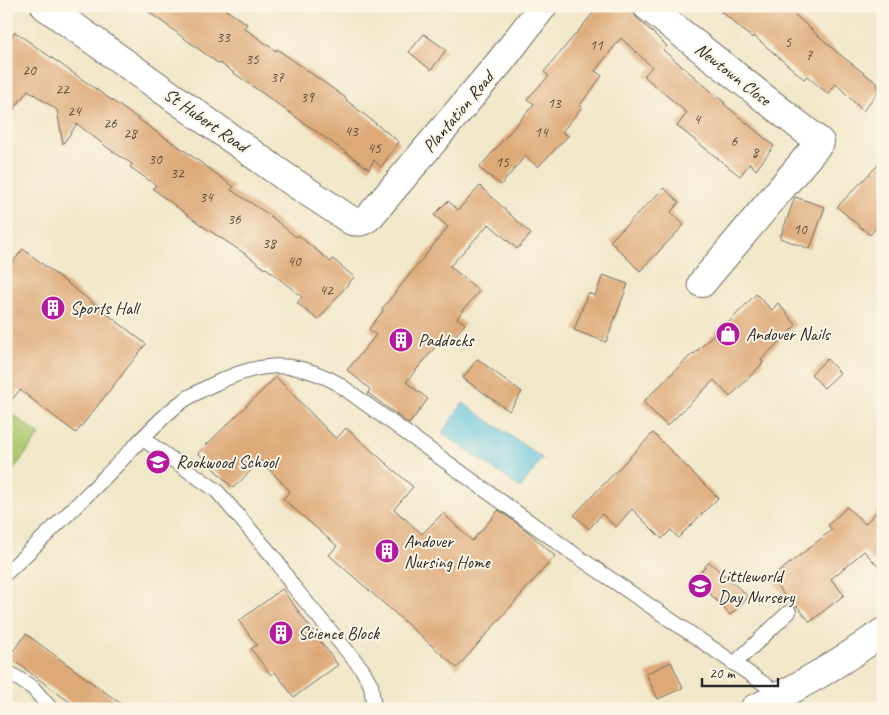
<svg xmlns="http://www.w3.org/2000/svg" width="889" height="715" font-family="Caveat,sans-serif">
<rect width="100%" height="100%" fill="#fcf5e5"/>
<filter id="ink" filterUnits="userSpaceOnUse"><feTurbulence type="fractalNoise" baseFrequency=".02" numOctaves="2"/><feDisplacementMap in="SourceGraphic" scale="10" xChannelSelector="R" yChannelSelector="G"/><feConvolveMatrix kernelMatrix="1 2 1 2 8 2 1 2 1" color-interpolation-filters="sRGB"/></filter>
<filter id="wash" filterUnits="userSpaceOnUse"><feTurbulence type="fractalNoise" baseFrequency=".0096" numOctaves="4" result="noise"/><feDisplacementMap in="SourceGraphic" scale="20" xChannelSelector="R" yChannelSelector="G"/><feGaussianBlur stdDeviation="1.12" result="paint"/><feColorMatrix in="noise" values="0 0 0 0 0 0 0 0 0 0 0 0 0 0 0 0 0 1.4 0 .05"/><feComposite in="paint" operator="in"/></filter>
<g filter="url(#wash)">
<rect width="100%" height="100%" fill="#f1e7c9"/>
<path fill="#abc76d" stroke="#6b794c" d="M6,410L40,435L6,479Z"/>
<path fill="#61c5df" stroke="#467885" d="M463,403L542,458L521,488L442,433Z"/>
<g id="blocks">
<path fill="#dda977" d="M141,6H220L247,24L244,28L276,51L277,49L346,98V100L399,142L381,167L374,160L369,169L220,63L219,64L200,50Z
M599,6H632L633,12L637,18L667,46L663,50L725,103L724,104L774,146L756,170L750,163L740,176L677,126L687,113L644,76L652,67L621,38L595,71L602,76L580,105L582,107L562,132L568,136L538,167L525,156L501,185L479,168L534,104L527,99L549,76L544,72Z
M715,6H785L838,53L878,84V92L863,111L836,84L828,94L807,76L804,79L754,36L752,38Z
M15,32L161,135L181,148L234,187L231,190L268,214L296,237L298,235L331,262L333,259L354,277L318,320L297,303L302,297L266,268L265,269L247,255L201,225L153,189L156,185L130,167L132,164L112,151L77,124L63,144L57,110L28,90L6,120V44Z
M424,34L446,50L431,70L409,52Z
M883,160V220L870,235L837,207Z
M480,186L531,234L517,249L489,224L450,266L479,291L457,318L465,324L449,343L443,338L406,382L428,399L409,424L368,393L370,389L347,370L376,335L369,329L383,311L382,309L448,227L434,215L448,201L458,210Z
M664,188L679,202L671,212L684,225L640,271L610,241Z
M795,197L825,207L810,249L780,238Z
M23,249L146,344L76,433L20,390L6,406V271Z
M603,275L628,284L606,342L574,330L588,293L595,296Z
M756,294L772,310L778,303L796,325L761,360L763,363L730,397L714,380L667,426L643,402L693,353L694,354L726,322L728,323Z
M477,359L522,392L509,411L463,378Z
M827,359L840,373L824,388L811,374Z
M276,377L336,439L346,428L413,487L394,509L422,534L443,513L472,541L499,510L527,531L555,556L457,668L329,555L337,546L283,499L290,491L261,461L233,488L198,453Z
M653,433L718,498L678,538L671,530L662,539L632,509L616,527L602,514L589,529L574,515Z
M883,505V572L864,551L831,579L844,595L810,622L797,606L796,607L791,604L771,578L832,530L828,525L847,507L865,524Z
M709,562L749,597L730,615L695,578Z
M282,589L338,665L294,697L275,672L271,675L251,649L257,645L239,621Z
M26,634L128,709H79L9,657Z
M671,662L683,688L658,699L646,674Z"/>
</g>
</g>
<g filter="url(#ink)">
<use href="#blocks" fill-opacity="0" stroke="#706d62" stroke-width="1"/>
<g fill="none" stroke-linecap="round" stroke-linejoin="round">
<defs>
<path id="service" d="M143,439L216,490L276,560L292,585L362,669L371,685L374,709
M6,573C40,542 72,510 105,477C128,454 150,428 175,407C186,398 201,390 214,384C258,362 294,359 337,383L574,554L782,696
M734,664L789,612
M6,671L33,688L51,709"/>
<path id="minor" d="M45,6L284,176L352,221C360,223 364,221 370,216L500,62L543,6
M647,6L820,142L702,283"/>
<path id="secondary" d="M754,709C800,687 842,662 883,632"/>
</defs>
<use href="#service" stroke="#706d62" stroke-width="16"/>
<use href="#minor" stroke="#706d62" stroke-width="30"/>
<use href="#secondary" stroke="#706d62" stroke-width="30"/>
<use href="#service" stroke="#fff" stroke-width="14"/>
<use href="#minor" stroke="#fff" stroke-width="28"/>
<use href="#secondary" stroke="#fff" stroke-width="28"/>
</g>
</g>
<defs>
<symbol id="building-disc" viewBox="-11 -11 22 22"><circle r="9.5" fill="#b5179e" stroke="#fcf5e5"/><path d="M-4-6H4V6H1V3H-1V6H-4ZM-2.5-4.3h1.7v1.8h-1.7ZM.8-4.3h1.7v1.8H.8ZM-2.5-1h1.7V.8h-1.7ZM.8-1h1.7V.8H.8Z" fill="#fff"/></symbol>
<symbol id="shop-disc" viewBox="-11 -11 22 22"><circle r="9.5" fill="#b5179e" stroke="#fcf5e5"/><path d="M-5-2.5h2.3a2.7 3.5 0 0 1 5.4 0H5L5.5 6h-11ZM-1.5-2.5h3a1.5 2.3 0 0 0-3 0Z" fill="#fff"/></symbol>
<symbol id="school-disc" viewBox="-11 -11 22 22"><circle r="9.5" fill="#b5179e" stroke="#fcf5e5"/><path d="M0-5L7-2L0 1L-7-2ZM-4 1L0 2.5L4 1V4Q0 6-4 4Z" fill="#fff"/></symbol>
</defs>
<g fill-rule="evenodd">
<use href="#building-disc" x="39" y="294" width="28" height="28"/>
<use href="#shop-disc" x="714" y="320" width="28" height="28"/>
<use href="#building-disc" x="387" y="326" width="28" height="28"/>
<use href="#school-disc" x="144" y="448" width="28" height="28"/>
<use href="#building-disc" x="373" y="537" width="28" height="28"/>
<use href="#school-disc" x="686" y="572" width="28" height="28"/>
<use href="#building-disc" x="267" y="619" width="28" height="28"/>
</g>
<g text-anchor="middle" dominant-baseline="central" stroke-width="4" stroke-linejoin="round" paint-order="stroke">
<g font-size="15" fill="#584a3e">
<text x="223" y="37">33</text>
<text x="788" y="42">5</text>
<text x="596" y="45">11</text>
<text x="809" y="55">7</text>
<text x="252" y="59">35</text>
<text x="29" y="70">20</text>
<text x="277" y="77">37</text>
<text x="62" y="89">22</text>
<text x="307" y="97">39</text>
<text x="554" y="103">13</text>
<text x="74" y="111">24</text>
<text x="697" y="119">4</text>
<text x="110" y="123">26</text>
<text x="351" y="131">43</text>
<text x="541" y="132">14</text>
<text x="130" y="133">28</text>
<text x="734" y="141">6</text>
<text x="374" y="148">45</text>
<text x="755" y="152">8</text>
<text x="155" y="159">30</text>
<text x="502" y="162">15</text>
<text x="177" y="173">32</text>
<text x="206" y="197">34</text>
<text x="234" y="219">36</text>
<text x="800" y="229">10</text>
<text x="269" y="243">38</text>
<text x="294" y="261">40</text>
<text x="326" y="290">42</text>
</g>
<g font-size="18" fill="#2b2b2b" stroke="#fcf5e5">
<text transform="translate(733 74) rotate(38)">Newtown Close</text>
<text transform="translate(458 112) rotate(-50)">Plantation Road</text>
<text transform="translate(206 120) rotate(35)">St Hubert Road</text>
</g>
<g font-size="18" fill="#2b2b2b" stroke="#fcf5e5" text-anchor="start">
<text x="70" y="308">Sports Hall</text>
<text x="746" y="334">Andover Nails</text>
<text x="418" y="340">Paddocks</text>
<text x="176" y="462">Rookwood School</text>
<text x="404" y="541">Andover<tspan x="404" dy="21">Nursing Home</tspan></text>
<text x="718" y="576">Littleworld<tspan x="718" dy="21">Day Nursery</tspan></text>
<text x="298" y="633">Science Block</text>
</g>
</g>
<rect width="889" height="715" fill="none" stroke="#fcf5e5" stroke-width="25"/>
<path d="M702 678v8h76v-8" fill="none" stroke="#2b2b2b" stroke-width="2.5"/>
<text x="709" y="678" font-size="15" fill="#2b2b2b" stroke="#fcf5e5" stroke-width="4" paint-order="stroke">20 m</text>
</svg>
